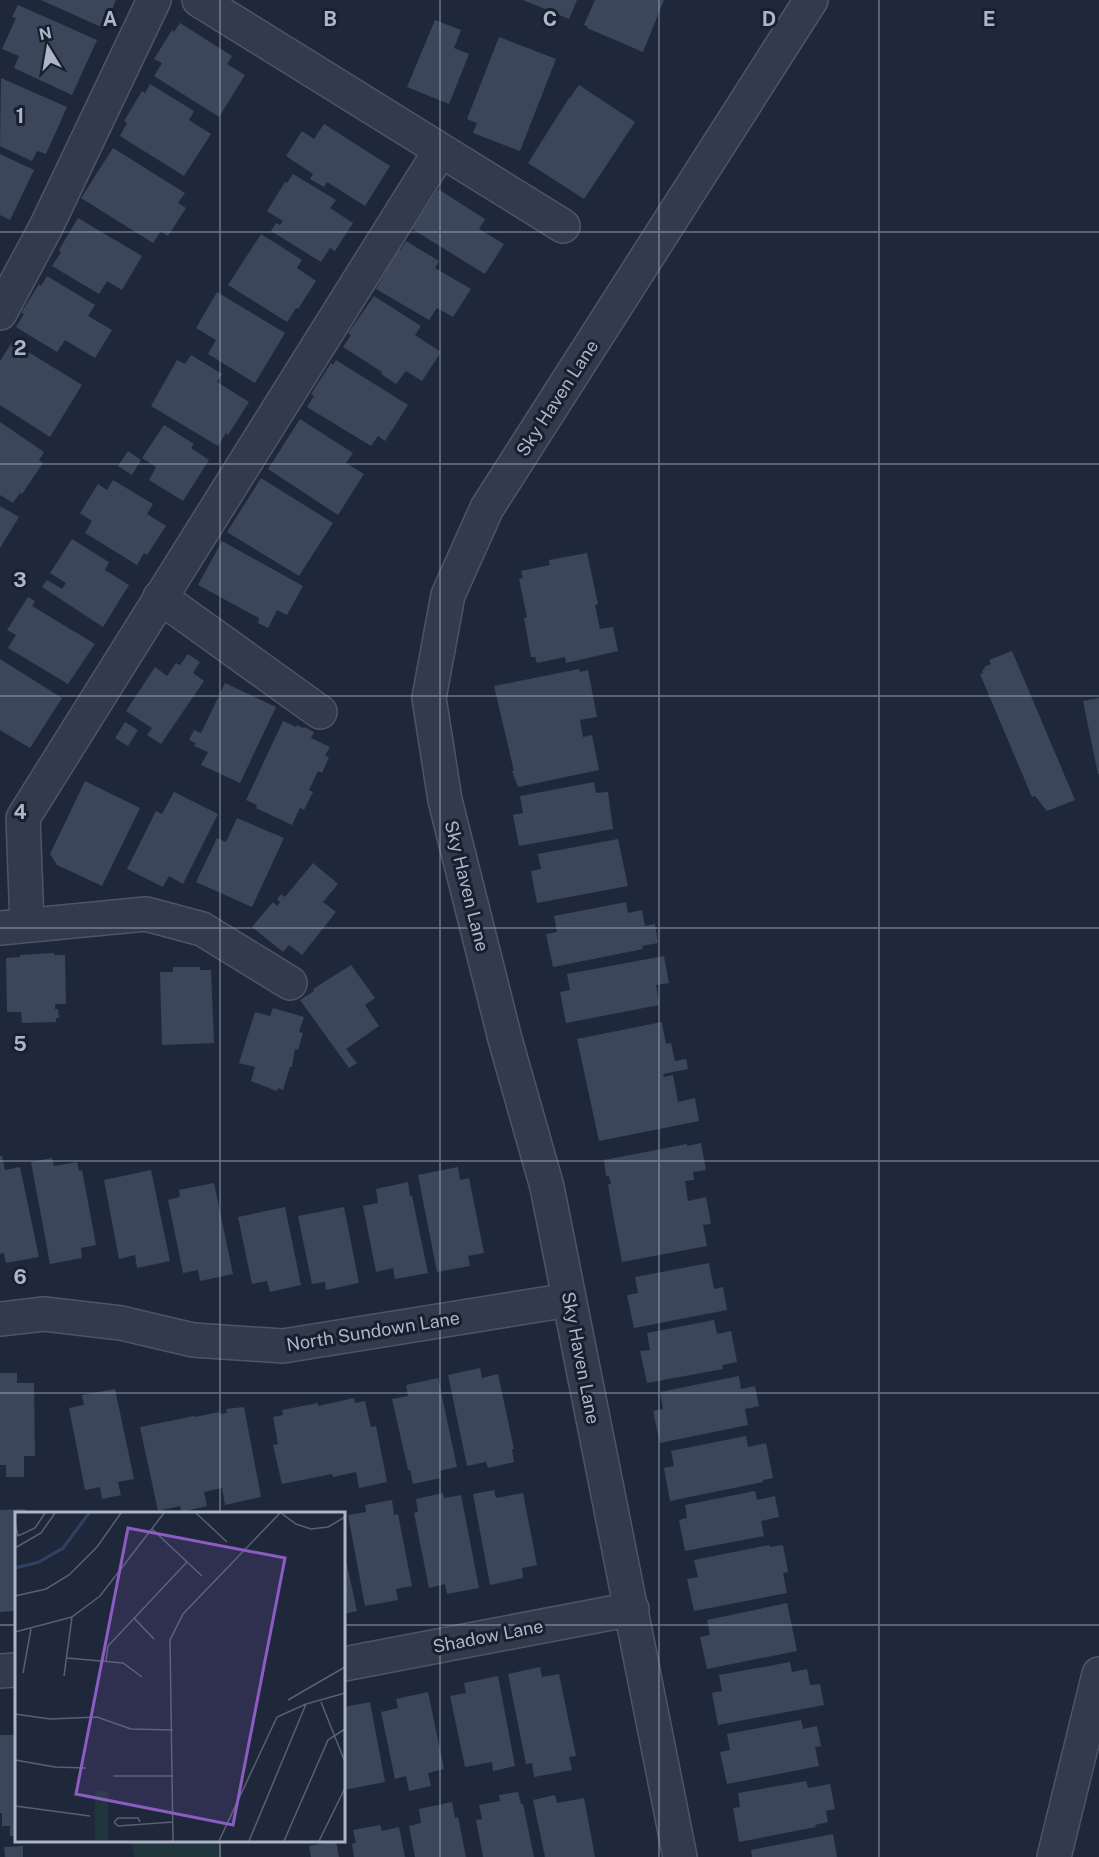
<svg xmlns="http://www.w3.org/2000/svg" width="1099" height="1857" font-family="'Public Sans',sans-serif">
<rect width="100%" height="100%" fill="#1f283b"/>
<path fill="#21363c" d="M131,1841H219L222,1857H135Z"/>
<path fill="#3b465b" d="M41,0H116L107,21L105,19L101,27Z
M523,0H577L569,19Z
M595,0H664L643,52L587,28L588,27L584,25Z
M18,5L97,40L72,95L14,68L19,56L2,49L16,18L12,17Z
M435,20L461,30L454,48L469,54L449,104L407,87Z
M180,23L232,56L227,64L245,75L219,117L154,76L162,63L154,59L172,30L174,32Z
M499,37L556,59L520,151L473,133L477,123L467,119Z
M1,78L67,107L46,154L37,151L32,161L0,146Z
M150,84L194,111L189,120L211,134L184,176L120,136L127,123L124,121L142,91L145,93Z
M579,85L635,122L584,199L528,163L569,98H570Z
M324,124L390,166L365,206L327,182L324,187L310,179L313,174L286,156L302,131L314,139Z
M113,148L185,193L178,203L186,208L168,236L161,231L153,243L81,198Z
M0,154L34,170L10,220L0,215Z
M293,174L336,200L330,208L353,223L335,251L330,248L321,262L271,231L276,223L280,225L283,221L267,211L285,182L287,183Z
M438,189L485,219L479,229L504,244L485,274L412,229Z
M78,218L142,256L122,290L107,281L99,294L52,266L61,252L59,250Z
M261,234L302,260L297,268L316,281L298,309L296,308L287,322L228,285Z
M406,241L439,261L435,268L471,289L453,317L437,308L429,320L376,289L398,249L400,250Z
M47,276L95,305L88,316L112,330L95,358L65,340L57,352L16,327L24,314L21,313L39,284L41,286Z
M217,292L285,333L255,383L208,354L216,340L196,328Z
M374,296L421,326L415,335L441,352L422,381L406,371L396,384L381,374L382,372L343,347L351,335L348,333Z
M12,342L82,385L50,437L0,405V361Z
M191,355L222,374L217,382L249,402L228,435L226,433L218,446L151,406L177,360L185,364Z
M336,360L408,405L385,441L378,436L371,446L307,407L314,396L311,394L331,363L333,365Z
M300,419L353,453L346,463L364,474L338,515L268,469Z
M0,422L44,452L39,460L43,463L22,494L20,493L13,503L0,495Z
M164,425L194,444L191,448L209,460L183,501L149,480L156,467L142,458Z
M128,451L141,460L132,475L118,466Z
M261,478L333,523L299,576L227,532Z
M113,480L153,504L147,514L166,526L147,555L144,553L137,565L85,533L92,521L80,513L98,484L107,490Z
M0,506L19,517L0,548Z
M72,539L109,562L105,570L129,585L103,627L42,587L47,580L62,589L66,583L50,573Z
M222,541L303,586L287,615L277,610L268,628L258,623L259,618L198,585Z
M587,553L598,604L595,605L600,629L613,627L618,651L566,663L565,657L537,663L535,657H531L524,618L527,617L519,579L523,578L521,571L550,565L549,560Z
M28,597L35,601L32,606L95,644L68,684L8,648L16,635L7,630Z
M1012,651L1075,800L1047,811L1035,796L1032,797L980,674L983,673L982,670L985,669L984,667L991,664L989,660Z
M188,654L200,662L193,673L204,681L161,744L147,735L152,728L126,711L155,667L167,676L176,663L180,665Z
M0,659L62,698L30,748L0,730Z
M579,669L580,672L588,670L597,717L580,720L583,737L592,735L599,770L518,787L512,771H514L494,686Z
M225,683L276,707L240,783L201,765L208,752L194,746L196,743L189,740L194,730L201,733Z
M1099,698V774H1098L1083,701Z
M283,721L296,727L297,725L303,728L304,727L314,732L311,738L330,747L325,756L329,757L322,773L318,771L309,790L313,792L304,810L300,808L292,825L256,808L257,805L246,800Z
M125,722L138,730L128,746L115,738Z
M85,781L140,808L102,886L57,865L50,854Z
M594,782L596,793L608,792L613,829L519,846L513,815L523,813L520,796Z
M174,792L218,814L183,884L169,876L163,887L127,869L156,811L162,814Z
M237,818L284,838L252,907L196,882L217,838L226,842Z
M618,839L628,886L537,903L531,871L541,869L538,854Z
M313,863L338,884L323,902L336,912L302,955L289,945L283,952L252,927L273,902L277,906L280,902L277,899L281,894L285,897Z
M626,902L628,913L642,910L645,926L655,924L658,943L642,946L643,949L553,967L546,934L557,932L554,916Z
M54,953V955H65L66,1004H55V1009H58L59,1018H56V1022L22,1023L21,1012H7L6,958L20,957V955Z
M664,956L669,983L656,985L659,1005L566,1023L560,992L570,990L567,974Z
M351,965L375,998L365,1005L379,1026L346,1049L357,1063L349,1068L300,1000L314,991L313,989Z
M173,967H200V970H211L214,1043L162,1045L160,972H173Z
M273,1008L304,1017L299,1032L303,1033L298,1050L295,1049L292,1067H290L283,1090L278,1088L277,1091L251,1081L255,1067L239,1063L255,1012L270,1016Z
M662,1022L666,1044L671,1043L675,1061L686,1059L688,1069L663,1074L664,1077L673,1075L678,1102L695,1098L699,1121L599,1141L577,1039Z
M701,1143L706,1170L693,1172L694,1180L685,1181L688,1201L706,1197L711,1224L703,1225L707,1246L622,1262L612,1209L608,1184H611L609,1176H606L604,1160L687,1144V1146Z
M0,1156H2L5,1170L20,1167L39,1257L6,1263L4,1253L0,1254Z
M52,1158L54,1166L77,1162L79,1171L82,1170L96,1245L81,1248L82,1258L50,1264L31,1162Z
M458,1167L460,1180L469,1178L484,1253L468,1256L470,1266L437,1272L418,1175Z
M151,1170L170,1261L137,1268L135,1255L119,1259L104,1180Z
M408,1182L410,1196H412L428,1273L395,1279L393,1268L376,1272L363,1206L378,1203L376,1189Z
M214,1183L233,1274L200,1281L198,1270L183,1273L168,1200L180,1197L179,1190Z
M285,1207L301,1285L270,1292L267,1281L252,1284L238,1217Z
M344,1207L359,1283L326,1290L325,1282L312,1284L298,1216Z
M709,1263L714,1289L723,1287L727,1310L634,1328L627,1295L638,1293L635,1277Z
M714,1320L717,1334L731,1331L737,1362L722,1365L723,1369L647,1383L640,1351L650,1350L647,1333Z
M480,1368L482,1378L498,1374L514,1449H512L514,1462L488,1468L486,1462L467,1466L448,1375Z
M0,1373H17V1383H34L35,1456H24V1477H6V1465H0Z
M739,1376L741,1389L755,1386L759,1406L745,1409L748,1425L660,1443L653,1411L663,1409L660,1392Z
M438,1378L457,1467L439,1471L441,1478L413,1484L410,1470H408L392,1399L408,1396L406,1385Z
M115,1389L134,1479L118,1482L121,1495L102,1499L100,1487L85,1490L69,1408L84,1405L82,1395Z
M354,1398L355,1403L365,1401L371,1427L376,1426L387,1482L359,1488L356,1472L333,1477L332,1474L282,1484L273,1445L278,1444L273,1417L283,1415L282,1410L318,1403V1406Z
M244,1407L261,1497L225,1505L222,1488L204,1492L207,1506L181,1512L180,1506L158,1511L140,1427L194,1416L195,1417L219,1412L220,1414L227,1413L226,1409Z
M746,1436L748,1447L766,1443L773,1478L763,1480V1482L670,1501L664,1468L674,1466L671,1451Z
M494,1490L496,1498L523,1493L537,1565L522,1568L523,1578L490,1585L473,1494Z
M755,1491L757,1500L775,1496L779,1517L761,1521L764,1536L685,1551L679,1520L687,1518L685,1505Z
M443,1493L444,1498L461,1495L479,1588L447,1594L445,1584L429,1588L414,1513L418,1512L416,1499Z
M392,1500L394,1515L398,1514L412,1586L396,1589L398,1600L365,1606L348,1515L366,1512L365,1505Z
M25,1509V1514H16V1600H14L15,1611L0,1612V1510Z
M769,1545L770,1547L783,1545L788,1572L783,1573L787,1593L694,1611L687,1579L698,1577L694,1560Z
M344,1551L357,1611L344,1614Z
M787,1603L797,1651L707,1669L700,1637L710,1635L707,1620Z
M790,1662L792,1672L807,1669L810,1685L820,1684L824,1705L718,1725L712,1693L722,1691L719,1675Z
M540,1667L542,1677L559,1674L576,1756L569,1757L572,1770L534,1777L532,1763L526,1764L508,1674Z
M498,1676L515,1766L493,1771L492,1762L465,1767L450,1696L466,1693L464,1683Z
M428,1692L444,1769L428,1773L431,1786L409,1791L406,1776L395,1779L381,1712L398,1708L396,1699Z
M370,1702L385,1782L344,1790V1707Z
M801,1720L803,1729L817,1726L821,1746L815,1747L819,1766L727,1784L720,1752L730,1750L727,1734Z
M0,1735H16V1836H10V1826H2V1813H0Z
M806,1781L808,1788L830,1784L835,1809L826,1811L828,1822L815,1825L816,1827L739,1842L733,1808L740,1807L738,1793Z
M518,1792L521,1804H523L534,1857H483L476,1820L482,1819L479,1805L500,1801L499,1795Z
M555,1795L557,1803L584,1798L595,1857H545L533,1800Z
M452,1802L455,1818L458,1817L466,1857H415L409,1826L421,1823L419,1809Z
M380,1825L382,1831L399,1827L405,1857H354L352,1844L356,1843L353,1830Z
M833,1834L837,1857H752L751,1850Z
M336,1841L339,1857H311L309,1846Z
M23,1846V1857H5L4,1847Z"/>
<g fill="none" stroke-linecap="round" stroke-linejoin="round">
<defs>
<path id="minor" d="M199,0L563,226
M0,313L46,227L154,0
M160,597L320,712
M27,924L23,818L440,151
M0,928L146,914L202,929L290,983
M0,1319L44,1314L121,1323L193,1340L283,1346L569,1300
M344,1664L632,1609
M0,1671L16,1670
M680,1857L547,1187L505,1039L445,800L429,698L448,595L487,508L811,0
M1054,1857L1099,1674"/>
</defs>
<use href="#minor" stroke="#4d5565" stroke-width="36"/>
<use href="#minor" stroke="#333a4b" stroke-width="33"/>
</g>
<path fill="none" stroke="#adb5c7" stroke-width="1.5" stroke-opacity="0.55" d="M220,0V1514M440,0V1857M659,0V1857M879,0V1857M0,232H1099M0,464H1099M0,696H1099M0,928H1099M0,1161H1099M0,1393H1099M0,1625H16M344,1625H1099M220,1840V1857"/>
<g text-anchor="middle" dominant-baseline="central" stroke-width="6" stroke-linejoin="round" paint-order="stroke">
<g font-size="18" fill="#adb5c7" stroke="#18202f">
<text transform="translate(557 398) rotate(-57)">Sky Haven Lane</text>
<text transform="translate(467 886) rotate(76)">Sky Haven Lane</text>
<text transform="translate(373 1331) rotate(-9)">North Sundown Lane</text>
<text transform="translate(581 1358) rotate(79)">Sky Haven Lane</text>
<text transform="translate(488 1636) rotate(-11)">Shadow Lane</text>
</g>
</g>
<g transform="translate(15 1512)">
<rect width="330" height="330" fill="#1f283b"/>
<path d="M80,279H93V328H80Z" fill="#21363c"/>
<path fill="none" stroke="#314163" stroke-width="3" d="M0,56L24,50L48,36L74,1"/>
<path fill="none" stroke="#586073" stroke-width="1.5" d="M181,1L212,30M266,1L281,12L296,17L313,15L330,5M0,12L3,24L20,16L30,1M137,17L187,64M0,36L26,21L40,1M0,84L31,77L54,63L82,35L106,1M119,106L139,127M0,120L57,105M52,146L108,151L127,165M91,149L93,134L172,50M8,161L16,117M49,164L57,105L85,84L149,1M273,188L330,155M306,190L330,250M0,202L35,207L82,205L116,217L158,218M0,248L40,255L71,256M98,264H158M0,294L75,304M99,310L103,314L158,310M99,310L103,306H123L125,310M158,329L155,128L168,102L265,1M204,329L262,205L291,192M234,329L291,192L330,181M269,329L313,228L330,217M304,329L330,276"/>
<path fill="#8c5cc2" fill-opacity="0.15" stroke="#8c5cc2" stroke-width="3" d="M113,16L270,46L218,313L61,282Z"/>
<rect width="330" height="330" fill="none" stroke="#adb5c7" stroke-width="3"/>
</g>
<g font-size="20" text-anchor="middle" font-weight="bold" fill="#adb5c7" stroke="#18202f" stroke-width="6" stroke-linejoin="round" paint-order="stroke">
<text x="110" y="26">A</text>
<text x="330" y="26">B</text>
<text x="550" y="26">C</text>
<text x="769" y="26">D</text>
<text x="989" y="26">E</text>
<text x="20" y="123">1</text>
<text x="20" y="355">2</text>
<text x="20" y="587">3</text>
<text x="20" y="819">4</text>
<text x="20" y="1051">5</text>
<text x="20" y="1284">6</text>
</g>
<g transform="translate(48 48) rotate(349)" stroke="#18202f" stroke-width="4.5" paint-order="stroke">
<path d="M0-4.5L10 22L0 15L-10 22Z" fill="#adb5c7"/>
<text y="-9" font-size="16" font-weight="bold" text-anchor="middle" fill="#adb5c7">N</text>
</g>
</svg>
